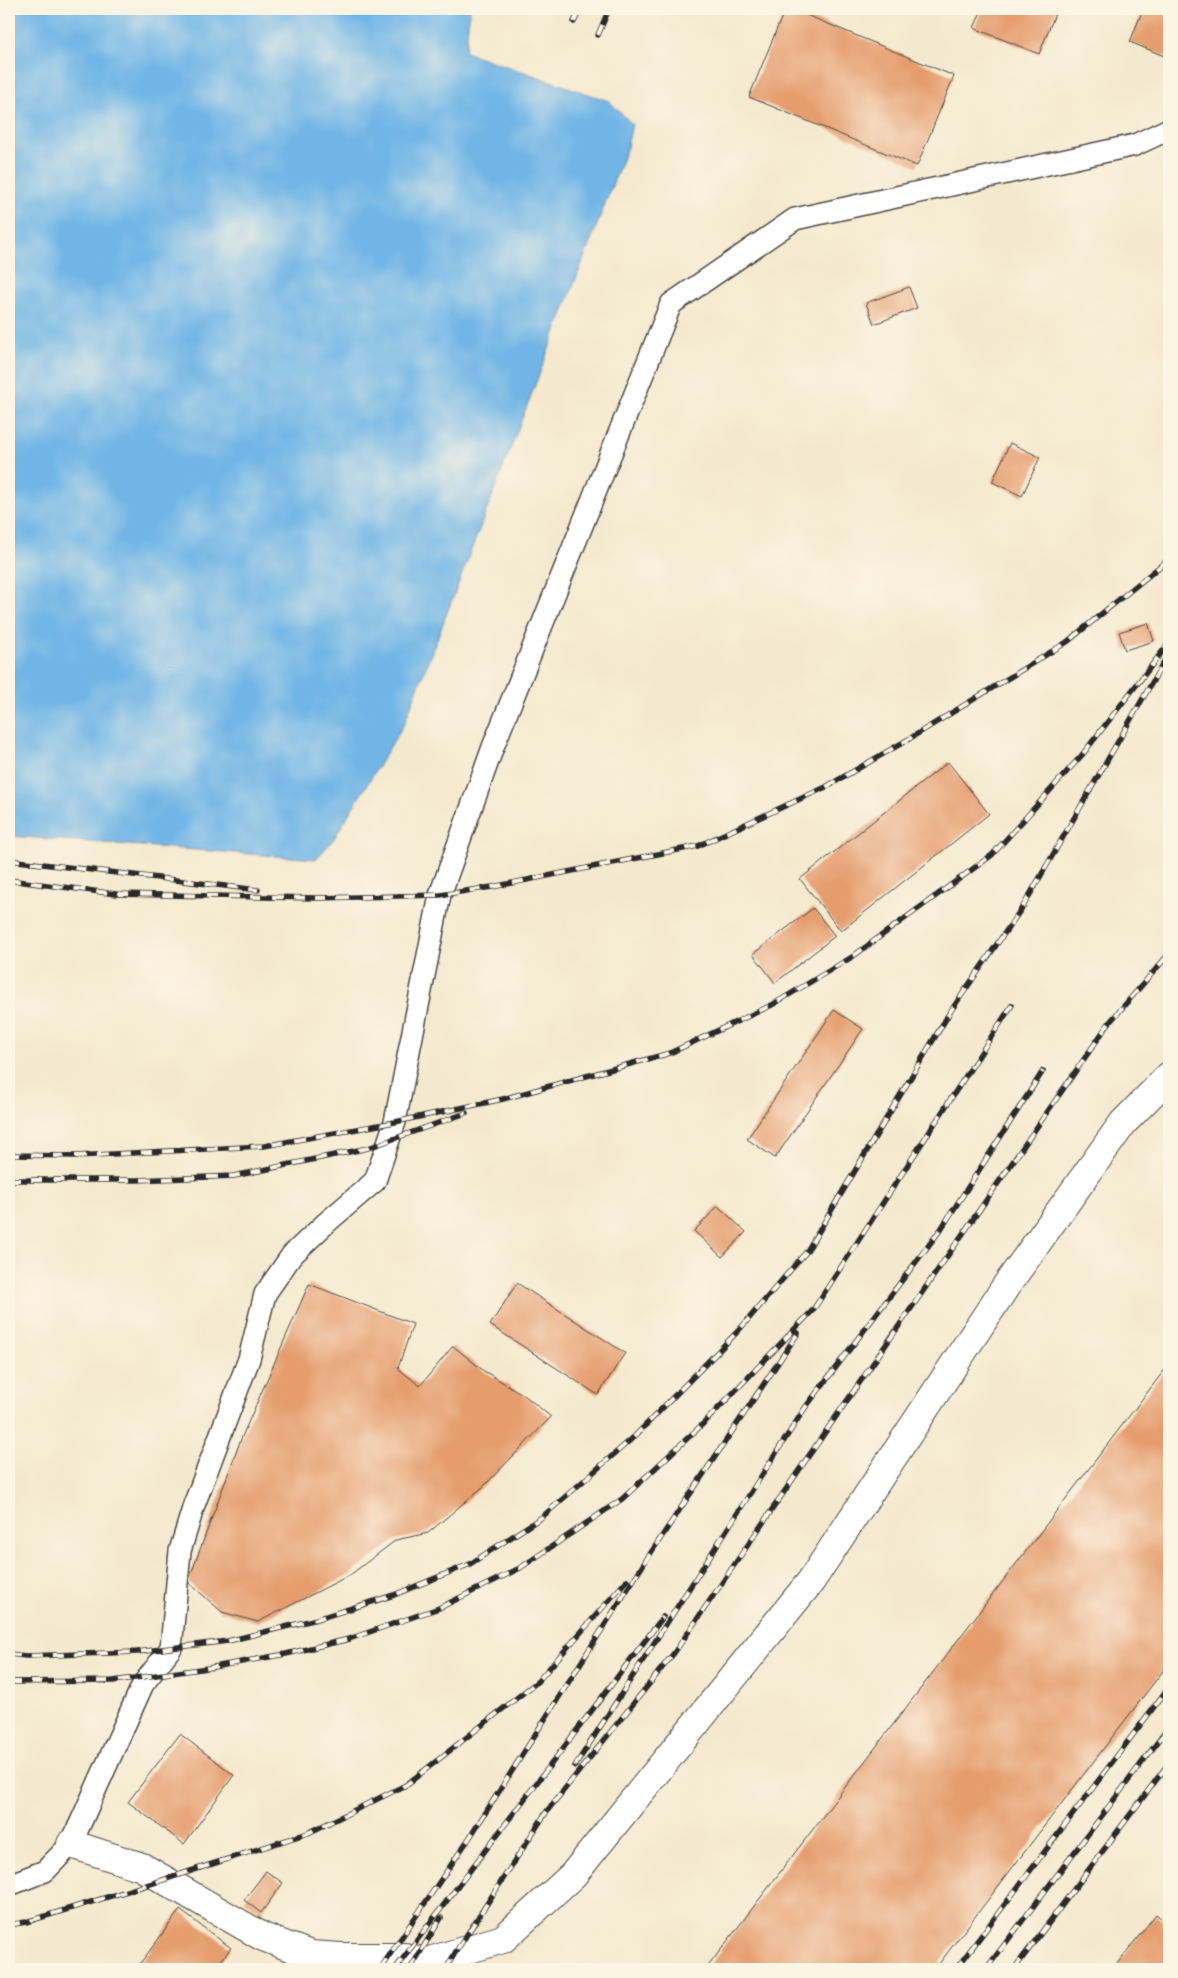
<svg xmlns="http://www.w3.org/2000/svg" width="1178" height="1978" font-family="'Balsamiq Sans',sans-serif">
<rect width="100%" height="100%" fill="#fcf5e5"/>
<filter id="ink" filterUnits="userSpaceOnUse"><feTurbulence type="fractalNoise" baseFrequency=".02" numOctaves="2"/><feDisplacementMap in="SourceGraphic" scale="10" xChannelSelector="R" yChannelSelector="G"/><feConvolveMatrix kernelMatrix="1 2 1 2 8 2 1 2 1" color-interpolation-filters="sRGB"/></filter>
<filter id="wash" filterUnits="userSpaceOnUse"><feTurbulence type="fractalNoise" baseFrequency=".0096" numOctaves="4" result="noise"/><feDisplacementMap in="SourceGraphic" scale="20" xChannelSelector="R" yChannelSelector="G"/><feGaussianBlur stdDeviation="1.12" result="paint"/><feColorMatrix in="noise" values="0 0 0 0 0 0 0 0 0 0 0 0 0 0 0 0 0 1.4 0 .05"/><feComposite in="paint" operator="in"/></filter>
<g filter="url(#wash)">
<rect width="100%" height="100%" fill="#f4e9ce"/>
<path fill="#70b5e6" stroke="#4e7088" d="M9,9H470L465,52L609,101L632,124L627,147L404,724L333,840L316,859L9,836Z"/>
<g id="blocks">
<path fill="#e59d6d" d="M785,9H792L954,76L917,166L749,97Z
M982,9H1057L1039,54L974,28Z
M1143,9H1169V58L1130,42Z
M909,287L917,308L874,324L866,303Z
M1010,443L1040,457L1022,496L992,482Z
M1148,623L1154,641L1125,650L1119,632Z
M948,762L989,814L841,931L800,879Z
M813,908L835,936L775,983L753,954Z
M834,1010L863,1029L775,1158L747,1139Z
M718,1206L746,1232L722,1257L694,1231Z
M517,1283L625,1353L598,1395L490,1325Z
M309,1284L413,1324L398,1368L420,1386L453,1346L484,1371L524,1395L551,1417L484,1486L428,1533L396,1540L350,1575L258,1622L222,1612L188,1582L241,1439Z
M1169,1364V1663L1097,1757L935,1969H706Z
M180,1734L234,1775L184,1844L128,1802Z
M266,1871L283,1883L261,1913L244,1900Z
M180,1910L231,1948L215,1969H136Z
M1156,1914L1169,1925V1969H1113Z"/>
</g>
</g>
<g filter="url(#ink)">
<use href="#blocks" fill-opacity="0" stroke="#494843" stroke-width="1"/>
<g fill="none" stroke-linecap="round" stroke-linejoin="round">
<defs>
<path id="lane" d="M9,1885L45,1871L71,1844L143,1684L171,1648L180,1551L194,1505L249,1359L265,1294L292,1255L326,1223L375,1181L395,1122L440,895L493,747L671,304L795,219L1135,145L1169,129"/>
<path id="street" d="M71,1844L142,1867L263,1937L311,1955L341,1957H404L426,1962L503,1939L573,1875L811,1581L1006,1286L1123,1123L1169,1076"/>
</defs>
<use href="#lane" stroke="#494843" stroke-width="24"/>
<use href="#street" stroke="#494843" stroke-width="30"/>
<use href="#lane" stroke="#fff" stroke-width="21"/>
<use href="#street" stroke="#fff" stroke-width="28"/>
<defs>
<path id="rail" d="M574,22L580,9
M598,35L609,9
M9,860L258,890
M9,880L116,894L317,898L440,895L492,887L698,846L826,787L909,739L1067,642L1169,559
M9,1155L76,1156L264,1146L395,1122L503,1099L670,1053L772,1005L852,957L992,855L1082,755L1169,643
M9,1180H137L234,1176L368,1148L466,1113
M9,1654L26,1656L137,1652L228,1641L317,1619L394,1595L470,1564L542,1517L635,1436L739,1330L807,1251L950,1012L1024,905L1169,653
M9,1682L113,1681L208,1668L286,1654L349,1639L439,1608L520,1568L622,1499L706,1421L813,1310L1012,1005
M575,1766L805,1408L941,1229L1043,1071
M9,1925L26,1922L163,1880L308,1833L406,1785L537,1682L627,1580
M380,1969L470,1837L650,1554L798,1333
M395,1969L663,1617
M410,1969L441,1918
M446,1969L455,1953L547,1811L674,1653L808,1457L1109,1023L1169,954
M956,1969L1169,1687
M986,1969L1169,1727
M1014,1969L1169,1763"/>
</defs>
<use href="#rail" stroke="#2b2b2b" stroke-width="5.5"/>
<use href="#rail" stroke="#fcf5e5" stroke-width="4" stroke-dasharray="11" stroke-linecap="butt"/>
</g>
</g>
<rect width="1178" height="1978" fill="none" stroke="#fcf5e5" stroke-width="30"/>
</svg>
